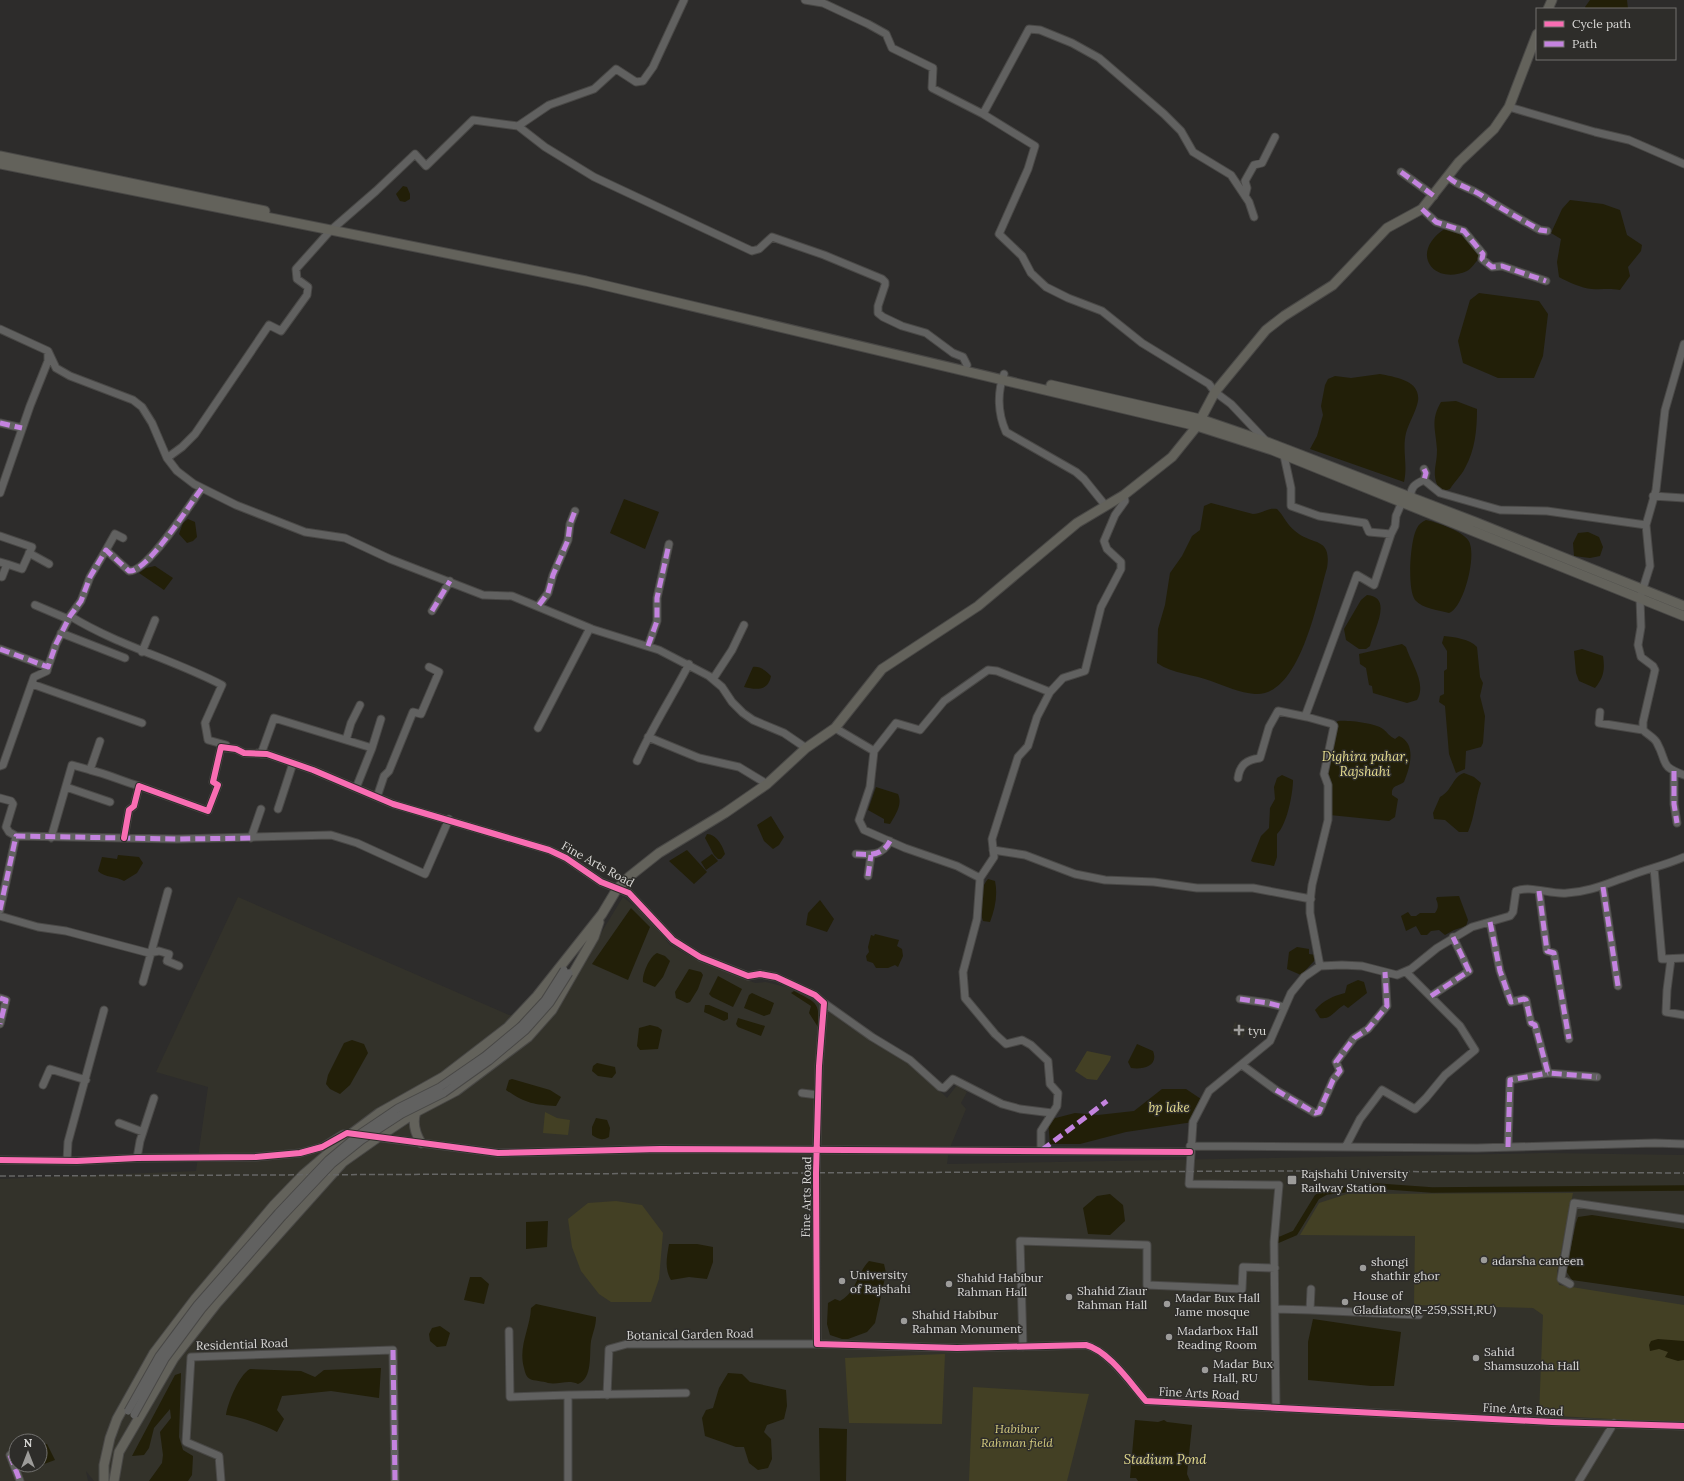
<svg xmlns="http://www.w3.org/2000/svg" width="1684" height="1481" font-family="Lora,serif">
<rect width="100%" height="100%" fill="#2d2c2b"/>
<path fill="#33322a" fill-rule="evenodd" d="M238,897L509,1015L552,1013L623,897L644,914L670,945L691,957L755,983L766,982L802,991L850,1027L912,1063L947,1098L957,1085L967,1092L961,1103L966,1109L949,1150L947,1164L1547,1153L1684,1155V1481H94L86,1471L88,1481H0V1179L196,1171L208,1087L156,1072ZM16,1441H40V1465H16Z
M1235,1022L1248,1027L1243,1038L1230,1033Z"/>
<path fill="#434024" d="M1087,1051L1111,1056L1110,1060L1097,1080L1087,1079L1075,1071Z
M545,1112L557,1118L570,1120L568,1135L543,1133Z
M1573,1193L1557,1272L1559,1285L1684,1305V1423L1539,1415L1543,1315L1533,1308L1414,1305L1415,1236L1300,1235L1319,1203L1347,1194Z
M616,1201L642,1205L663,1233L659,1279L651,1302H611L599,1294L581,1271L572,1247L568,1219L588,1203Z
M945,1354L942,1424L849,1423L845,1358Z
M973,1387L1089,1394L1067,1481H969Z"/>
<path fill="#221f08" d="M1590,0H1627L1628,9H1586L1585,7Z
M403,186L407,187L410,194V199L405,202L400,201L396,194Z
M1570,200L1603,204L1620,210L1627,235L1642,245L1641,251L1628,267L1630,276L1620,290C1608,288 1602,290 1592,289C1581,288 1568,282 1559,277L1557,262L1561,239L1551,233L1562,209Z
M1446,228L1459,231L1477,249L1479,258C1476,262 1471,269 1467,271C1433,286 1408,252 1446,228Z
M1479,293L1539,301L1548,314L1543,356L1534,378H1498L1463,363L1458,341L1470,300Z
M1380,374C1394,377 1421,380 1418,401C1416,412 1409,422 1406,433C1402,450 1408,465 1404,482L1310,449L1317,436L1323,415L1321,406L1325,385L1328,379L1335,376L1351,378Z
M1456,401L1477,409C1477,430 1475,450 1465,468C1461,476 1454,482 1450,489L1441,492C1430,474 1437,468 1437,450C1436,430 1430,421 1441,402Z
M624,499L659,512L645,549L610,533Z
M1211,503L1253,514C1262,514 1268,507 1277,509C1284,516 1287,525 1295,531C1312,546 1332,536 1327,568C1317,601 1300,697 1255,694C1240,693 1225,686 1211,681C1193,674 1173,674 1157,663L1158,629L1165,605L1170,573L1182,556L1192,536L1200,530L1204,506Z
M188,519L195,522L197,537L193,541L187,543L179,534L183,523Z
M1426,520C1436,522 1462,531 1468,540C1478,552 1464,608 1449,613C1439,610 1423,609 1415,600C1407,589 1410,540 1417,528C1419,524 1422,522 1426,520Z
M1588,532L1599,537L1603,547L1600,556L1590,558L1574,556L1573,543L1578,533Z
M155,566L173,578L164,590L139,573L146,568Z
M1367,595C1394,597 1373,631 1370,646L1366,649H1359L1346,640L1344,629L1361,600Z
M1444,636C1454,637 1470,639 1477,647L1480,677L1483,683L1480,696L1485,716L1483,743L1481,747L1466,751L1465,769L1456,773L1449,754L1445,706L1439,702L1440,696L1444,694V671L1447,669V651L1442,643Z
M1402,644L1406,647C1411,663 1427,684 1417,700L1407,703L1373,693L1372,686L1369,685L1366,668L1360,664L1359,654Z
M1582,649L1603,656C1605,669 1604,677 1595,688L1579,681L1576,673L1574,651Z
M753,667C760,666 766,671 771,676C768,691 757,690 744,687Z
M1338,721C1348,720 1375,723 1383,729C1388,733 1389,736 1395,739L1399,736C1417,744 1410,767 1404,782C1397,787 1391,785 1392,795L1398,799L1395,817L1389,821L1330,815L1327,773L1335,723Z
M1464,773L1474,777L1481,783C1475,800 1475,816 1468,832H1459L1445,820L1434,819L1433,813L1440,797C1452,791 1453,776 1464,773Z
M1282,775L1293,780C1293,793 1287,825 1277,834V857L1274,866L1253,862L1251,861L1261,836L1269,828L1270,808L1275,799L1274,787L1277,778Z
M876,787L898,794C903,805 895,815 890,824L884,823V819L868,810Z
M771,816L784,837L779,845L773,849L764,841L757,825Z
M707,834C716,834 723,846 725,854L721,859H718L714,855L705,838Z
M687,850L707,872L694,884L669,861Z
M712,854L718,861L706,870L701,862Z
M118,855L139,857L143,863L137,873L124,881C116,876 105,878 98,871L102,857L117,859Z
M988,879L995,881C998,895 995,909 990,922L983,921C978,906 979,890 988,879Z
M1459,896L1468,920L1466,926L1454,930L1445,935L1439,930L1431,931L1427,935H1421L1416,926L1406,931L1401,916L1408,912L1411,916H1416L1420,913H1435C1438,909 1439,905 1436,899L1437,897Z
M820,900L834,919L827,932L806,925L808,913Z
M631,908L650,927L628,980L592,964Z
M875,934L899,940L897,946L902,949L903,956L898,967L895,965L888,968H876L873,963L867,961L866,956L869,952L868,947L871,935L874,936Z
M1297,947L1309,949V954L1316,955L1315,960L1301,975L1287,969L1289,952Z
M657,953L665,956L670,961L663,977L655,987L643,982C642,974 650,956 657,953Z
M689,969L701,972L703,975L698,989L690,1002L687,1003L676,998L675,992Z
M718,976L742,989L733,1007L712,997L709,994Z
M1358,980L1364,982L1367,993L1348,1008L1344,1005C1335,1010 1331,1020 1320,1018L1315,1010C1324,1000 1333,996 1345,993L1347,985Z
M794,991C816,1003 820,1001 818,1027L809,1013L811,1006L791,993Z
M752,993L774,1003L770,1014L764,1016L744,1008L749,995Z
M705,1005H709L728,1013V1019L724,1021L704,1012Z
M738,1018L765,1026L761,1036L738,1027L736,1024Z
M650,1025L658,1027L662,1030L658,1049L640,1050L637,1046L639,1028Z
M352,1040L364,1044L368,1053L350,1085L340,1094L330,1089L326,1084L328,1075L344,1043Z
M1137,1044L1153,1051C1159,1066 1143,1070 1131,1068L1128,1062Z
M597,1063L615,1067L616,1073L612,1078L598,1076L592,1071L593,1066Z
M512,1079L550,1090L561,1097L556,1106C534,1105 525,1103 506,1090L509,1080Z
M1162,1089H1186L1204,1101L1193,1122L1126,1132L1080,1144H1050L1048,1120L1075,1113L1098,1115L1134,1111Z
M596,1118L607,1120L610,1128L609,1137C602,1141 598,1139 592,1135V1127Z
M1110,1194L1123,1205L1125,1221L1110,1235L1088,1234L1083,1208L1097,1196Z
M1592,1215L1684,1229V1296L1572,1280L1566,1271L1576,1223L1578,1217Z
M548,1221L547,1247L526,1249V1222Z
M669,1244H697L713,1247V1262L707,1279L689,1277L671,1280C664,1268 667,1257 669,1244Z
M869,1261L884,1264L886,1273L875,1323L867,1332L848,1339H842L830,1335L827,1324L828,1303L835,1299L840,1301C856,1293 857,1273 869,1261Z
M470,1277H481L489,1284L484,1304L464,1300Z
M536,1304L596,1317C596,1326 593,1332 591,1341C589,1355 593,1378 578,1384C568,1379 559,1385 548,1383C543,1381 534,1381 530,1379C526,1377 525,1372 524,1368C518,1346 530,1329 531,1308Z
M1313,1319L1401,1332L1394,1386H1371L1308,1380V1342Z
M440,1326L450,1333L446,1346L437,1347L430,1341L429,1334L432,1328Z
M1658,1339L1684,1341V1360L1678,1361L1665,1357L1668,1352L1659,1349L1650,1351L1649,1345L1651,1341Z
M381,1368L379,1398L331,1391L282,1396L277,1410L284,1419L277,1432C267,1426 238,1416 226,1415C228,1402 239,1375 250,1369L301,1371L315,1377L324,1370Z
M181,1373L179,1437L183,1450L193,1456L192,1475L188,1481H149L162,1463L163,1455L160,1432L171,1418L170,1409L154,1428L149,1448L144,1455L132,1456L175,1375Z
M728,1373L742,1374L750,1382L786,1390L787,1406L784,1419L767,1425L764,1432L771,1439L772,1459L768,1468L758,1470L749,1463L744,1447H736L705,1436L702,1418L706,1410L713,1408L719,1388Z
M1135,1420L1158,1422L1164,1420L1167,1422L1192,1425L1187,1474L1190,1481H1138L1136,1478H1130Z
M819,1428L847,1429L846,1481H820Z
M47,1444L55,1460L25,1471L22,1465H40V1445Z"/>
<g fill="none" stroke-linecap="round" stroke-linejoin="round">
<path stroke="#221f08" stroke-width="5.5" d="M1274,1242L1295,1233L1317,1197L1326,1192L1376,1186L1432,1190L1684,1188"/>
<defs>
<path id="minor" d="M805,0L823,3L868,24L886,34L892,48L933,68L932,88L983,114L1035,146L1028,169L999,234L1022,256L1031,273L1046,287L1068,298L1102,311L1142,343L1209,384L1215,392L1231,404L1266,441
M1509,107L1595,132L1629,140L1684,164
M983,114L1029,29L1040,30L1072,43L1099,58L1164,114L1181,131L1193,152L1231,175L1249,202L1254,217
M518,126L545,147L594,177L752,251L759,249L772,237L824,255L882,279L885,282V285L878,306V313L883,317L902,326L926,333L953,353L963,357L967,365
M1401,172L1434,196
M1448,177C1458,186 1470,188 1481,195C1500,208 1520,219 1540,230L1547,231
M1245,196L1247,188L1245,181L1254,165L1262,163L1275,137
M1422,209L1436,222L1464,231L1483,254L1482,259L1492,267L1502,266L1546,281
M0,329L48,351L56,368L70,376L133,400L142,407L152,423L167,458L177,471L194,484L236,505L305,532L345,538L390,559L483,595L512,596L592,629L659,650L709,676L722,687L732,702L743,713L753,720L784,733L806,748
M1684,344L1665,410L1656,490L1646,525L1650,566L1640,598L1641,627L1638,645L1641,657L1653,666L1655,670L1643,722V730C1648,735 1655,738 1657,743C1668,763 1659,766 1684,775
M1004,374C997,393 998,414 1006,432L1076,472L1084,479L1105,505
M0,423L22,428
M1283,451L1291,488V506L1319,516L1365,523L1369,532L1391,534L1395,526L1396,516L1402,502
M167,458L182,447L195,434L269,325L281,331L307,295L308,287L297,279L296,269L330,231L376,191L415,154L426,166L473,120L518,126L549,105L594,89L616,69L636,82L643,81L653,67L684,0
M1424,469L1426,473L1424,480
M0,493L30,406L48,361V354
M1653,496L1684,498
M1411,498C1410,487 1415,484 1424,480L1440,493L1500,510L1547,511L1646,525
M0,536L32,547L22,569L7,564
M106,550L115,534L123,538
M29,553L49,564
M0,562L7,564L2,577
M35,605L68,619
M539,605L548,593L553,575L568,540L570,524L575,511
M432,611L450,581
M70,616C119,646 172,659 222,685L205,723L208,740L226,745
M61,633L125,658
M648,646L657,621V598L669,544
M0,649L48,667L56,644L70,616L81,601L90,577L106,550L129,571C147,573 190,504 202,488
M142,652L155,620
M713,679L732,650L744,625
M32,684L142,723
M1050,692L1063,678L1085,671L1101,607L1121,569V562L1107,549L1104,541L1115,515L1125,501L1124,495
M1600,712L1599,723L1643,730
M538,728L590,628
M835,728L874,751L870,787L859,820L864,830L905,848L957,866L980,878L977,919L963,972L965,998L995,1034L1006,1044L1022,1040L1031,1045L1048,1061L1050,1084L1058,1093L1057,1106L1041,1131V1151
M648,737L699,758L739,767L767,784
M346,740L351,723L360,705
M372,748L381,719
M874,751L896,723L920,730L944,701L988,670L997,671L1050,692L1037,717L1028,746L1018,757L992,839L994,857L980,878
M257,753L261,754L274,718L372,748L356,788
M637,761C652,727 672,697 689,664
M0,766L3,765L34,677L47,671L48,667
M90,770C107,774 122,781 139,786
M1674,771V804L1677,823
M1238,778C1240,764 1247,760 1260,758L1269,727L1278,711L1307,717
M66,787L110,802
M377,797L384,776L389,771L413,712L421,714L439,672L429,667
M0,798L11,801L13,804L6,827L9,832L16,836
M278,809L293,763
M51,838L72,765L90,770L100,741
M124,838L129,810L134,806L139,786L208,811L218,785L213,782L221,747L236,749L244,753L267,754L313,770L393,804L549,850L566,858L601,882L629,893L673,940L700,957L748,976L760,974L776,977L815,995L824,1003L819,1066L816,1173L817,1344L957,1348L1086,1345C1109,1351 1131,1384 1146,1401L1552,1422L1684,1426
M251,838L261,809
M993,850L1025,855L1075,874L1105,880L1154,882L1197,888H1253L1311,899
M856,854C871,855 882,856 890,841
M1654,868L1662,959L1684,958
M868,876L871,855
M1603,887L1618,986
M1539,891L1547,951L1554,953L1569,1039
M0,910L16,836L177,839L331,835L357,843L425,874L449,819
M0,916L38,927L66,931L149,953L159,951L169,954L167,961L179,966
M1490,922L1500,971L1511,1002L1524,999L1526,1000L1531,1023L1535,1025L1548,1073L1597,1077
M1671,959L1667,990L1666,1012L1684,1015
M1320,966L1310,913V902L1312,885L1328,820V785L1324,774L1334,726L1332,724L1307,717L1306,714L1357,575L1374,585L1391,534
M143,982L168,891
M1431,996L1469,971L1453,937
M0,998L6,1000L0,1024
M1240,999L1268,1003L1284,1007
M824,1003L872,1037L910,1060L940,1087L944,1088L953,1079L1002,1104L1020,1109L1052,1113
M1242,1065L1276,1090L1315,1113L1319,1112L1333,1080L1340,1071L1336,1062L1354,1038L1368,1029L1387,1006L1385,972
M43,1085L50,1069L86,1080
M802,1093L818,1095
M119,1123L143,1132
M375,1137L498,1153L660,1149L1190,1152
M1190,1146L1477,1148L1655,1143L1684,1144
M1346,1146L1360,1119L1382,1090L1415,1109L1426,1098L1445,1075L1475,1050L1460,1026L1406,972
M1508,1147L1510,1080L1548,1073
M137,1158L140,1141L154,1098
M0,1160L77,1161L137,1158L256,1157L300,1153L322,1147L343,1134H355
M67,1161L68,1142L104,1010
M1570,1284L1561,1279L1574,1203L1684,1219
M1275,1309L1310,1310L1311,1289
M1310,1310L1419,1315
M509,1331L510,1397L568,1395
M1023,1347L1020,1241L1147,1245V1285L1242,1289L1243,1267L1275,1268
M607,1395L609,1349L627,1344H817
M1276,1408L1274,1242L1279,1185L1189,1184L1193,1122L1209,1091L1270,1041L1291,993L1304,977L1320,966L1342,965L1362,966L1397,975L1411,969L1437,948L1472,927L1510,916L1513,912L1516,891C1531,885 1551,895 1567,893C1590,892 1608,883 1629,876C1647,869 1666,865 1684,857
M10,1455L20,1481
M221,1481L219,1456L186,1442L191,1357L393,1350L395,1481
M568,1481V1395L686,1393
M1579,1481L1614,1423"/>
<path id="major" d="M1548,9L1552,0
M0,156L265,211
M0,164L586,281L1197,426L1272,450L1684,616
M1051,385L1200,419L1267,442L1475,522L1684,606
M416,1112C412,1123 415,1133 421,1143
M104,1481V1465L110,1438L117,1419L154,1353L195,1299L274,1205L303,1175L351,1134L379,1113L443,1077L508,1027L537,996L602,914L617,889L630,876L659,853L725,813L767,784L806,748L835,728L882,669L978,606L1077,523L1124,495L1172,457L1197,426L1215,392L1266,330L1284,316L1333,285L1387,228L1422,209L1459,162L1494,129L1509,107L1537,34
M114,1481L119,1452L174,1358L217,1303L343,1162L377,1138L416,1112L456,1091L528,1037L552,1010L594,937L599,922"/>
</defs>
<use href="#minor" stroke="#494846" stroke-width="9"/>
<use href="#major" stroke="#494846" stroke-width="11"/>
<use href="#minor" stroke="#616160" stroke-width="7"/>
<use href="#major" stroke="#63625b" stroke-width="9"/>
<path stroke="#666665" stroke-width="1.5" stroke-dasharray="6 3" stroke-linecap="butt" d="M0,1176L1292,1171L1684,1173"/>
<defs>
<path id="minor-bridge" d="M128,1411L159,1356L197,1305L278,1213L328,1160L358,1135L398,1108L440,1087L485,1056L521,1026L545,1000L564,970
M134,1415L165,1359L202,1309L282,1217L332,1164L362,1140L402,1114L444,1093L489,1061L526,1030L550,1003L569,973"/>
</defs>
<use href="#minor-bridge" stroke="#494846" stroke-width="9" stroke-linecap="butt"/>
<use href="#minor-bridge" stroke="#616160" stroke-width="7"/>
<path stroke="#c483df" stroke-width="5" stroke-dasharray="10 5" stroke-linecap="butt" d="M1401,172L1434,196
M1448,177C1458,186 1470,188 1481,195C1500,208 1520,219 1540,230L1547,231
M1422,209L1436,222L1464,231L1483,254L1482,259L1492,267L1502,266L1546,281
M0,423L22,428
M1424,469L1426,473L1424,480
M539,605L548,593L553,575L568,540L570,524L575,511
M432,611L450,581
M648,646L657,621V598L669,544
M0,649L48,667L56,644L70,616L81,601L90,577L106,550L129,571C147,573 190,504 202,488
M1674,771V804L1677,823
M856,854C871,855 882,856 890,841
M868,876L871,855
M1603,887L1618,986
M1539,891L1547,951L1554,953L1569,1039
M0,910L16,836L177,839L255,838
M1490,922L1500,971L1511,1002L1524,999L1526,1000L1531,1023L1535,1025L1548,1073L1597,1077
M1431,996L1469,971L1453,937
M0,998L6,1000L0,1024
M1240,999L1268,1003L1284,1007
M1276,1090L1315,1113L1319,1112L1333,1080L1340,1071L1336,1062L1354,1038L1368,1029L1387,1006L1385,972
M1508,1147L1510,1080L1548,1073
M1042,1150L1107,1101
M393,1350L395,1481
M10,1455L20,1481"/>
<defs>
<path id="cycleway" d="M124,838L129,810L134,806L139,786L208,811L218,785L213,782L221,747L236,749L244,753L267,754L313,770L393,804L549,850L566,858L601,882L629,893L673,940L700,957L748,976L760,974L776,977L815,995L824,1003L819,1066L816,1173L817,1344L957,1348L1086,1345C1109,1351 1131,1384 1146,1401L1552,1422L1684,1426
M0,1160L77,1161L137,1158L256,1157L300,1153L322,1147L347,1133L498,1153L660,1149L1190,1152"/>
</defs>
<use href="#cycleway" stroke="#2e2d2a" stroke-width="8"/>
<use href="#cycleway" stroke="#f96db3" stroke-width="6"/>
</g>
<g fill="#9d9c9a" stroke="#2e2d2a" stroke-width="1.5">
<path d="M1237 1024h4v4h4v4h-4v4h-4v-4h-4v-4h4z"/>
<rect x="1287" y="1175" width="10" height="10" rx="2"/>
<circle cx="1484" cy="1260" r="4"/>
<circle cx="1363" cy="1268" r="4"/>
<circle cx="842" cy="1281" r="4"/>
<circle cx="949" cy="1284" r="4"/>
<circle cx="1069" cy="1297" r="4"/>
<circle cx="1345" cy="1302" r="4"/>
<circle cx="1167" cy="1304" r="4"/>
<circle cx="904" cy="1321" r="4"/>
<circle cx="1169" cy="1337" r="4"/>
<circle cx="1476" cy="1358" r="4"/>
<circle cx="1205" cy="1370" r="4"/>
</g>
<g text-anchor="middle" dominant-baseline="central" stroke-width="3" stroke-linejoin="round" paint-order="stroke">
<g font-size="12" fill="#d9d8d6" stroke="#2e2d2a">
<text transform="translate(598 864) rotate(29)">Fine Arts Road</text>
<text transform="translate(806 1197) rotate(-89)">Fine Arts Road</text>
<text transform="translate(690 1334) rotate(-1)">Botanical Garden Road</text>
<text transform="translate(242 1344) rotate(-2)">Residential Road</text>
<text transform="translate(1199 1393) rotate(3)">Fine Arts Road</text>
<text transform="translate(1523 1409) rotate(3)">Fine Arts Road</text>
</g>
<g font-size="12" fill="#d9d8d6" stroke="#2e2d2a" text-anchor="start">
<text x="1248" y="1030">tyu</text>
<text x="1301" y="1173">Rajshahi University<tspan x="1301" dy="14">Railway Station</tspan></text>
<text x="1492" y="1260">adarsha canteen</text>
<text x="1371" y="1261">shongi<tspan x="1371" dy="14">shathir ghor</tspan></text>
<text x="850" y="1274">University<tspan x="850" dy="14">of Rajshahi</tspan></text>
<text x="957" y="1277">Shahid Habibur<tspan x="957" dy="14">Rahman Hall</tspan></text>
<text x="1077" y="1290">Shahid Ziaur<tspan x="1077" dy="14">Rahman Hall</tspan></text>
<text x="1353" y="1295">House of<tspan x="1353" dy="14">Gladiators(R-259,SSH,RU)</tspan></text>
<text x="1175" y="1297">Madar Bux Hall<tspan x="1175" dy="14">Jame mosque</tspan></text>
<text x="912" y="1314">Shahid Habibur<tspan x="912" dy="14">Rahman Monument</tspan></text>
<text x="1177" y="1330">Madarbox Hall<tspan x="1177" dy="14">Reading Room</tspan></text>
<text x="1484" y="1351">Sahid<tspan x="1484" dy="14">Shamsuzoha Hall</tspan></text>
<text x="1213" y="1363">Madar Bux<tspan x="1213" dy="14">Hall, RU</tspan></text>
</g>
<g font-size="12" font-style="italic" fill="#d4cb7e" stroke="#2e2d2a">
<text x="1017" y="1428">Habibur<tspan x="1017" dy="14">Rahman field</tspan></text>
</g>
<g font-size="13" font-style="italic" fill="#e6dd8f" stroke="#2e2d2a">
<text x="1365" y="756">Dighira pahar,<tspan x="1365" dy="15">Rajshahi</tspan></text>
<text x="1169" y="1107">bp lake</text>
<text x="1165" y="1459">Stadium Pond</text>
</g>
</g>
<rect x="1536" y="8" width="140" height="52" fill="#2e2d2a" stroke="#72716f"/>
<rect x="1544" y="21" width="20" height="6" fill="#f96db3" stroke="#72716f"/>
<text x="1572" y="28" font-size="12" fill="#d9d8d6">Cycle path</text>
<rect x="1544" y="41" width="20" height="6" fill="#c483df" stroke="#72716f"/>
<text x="1572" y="48" font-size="12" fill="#d9d8d6">Path</text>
<g transform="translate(28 1453)"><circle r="19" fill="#2e2d2a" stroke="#72716f"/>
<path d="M0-3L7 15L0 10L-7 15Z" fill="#9d9c9a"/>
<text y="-6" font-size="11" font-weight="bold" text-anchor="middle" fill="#d9d8d6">N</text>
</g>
</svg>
